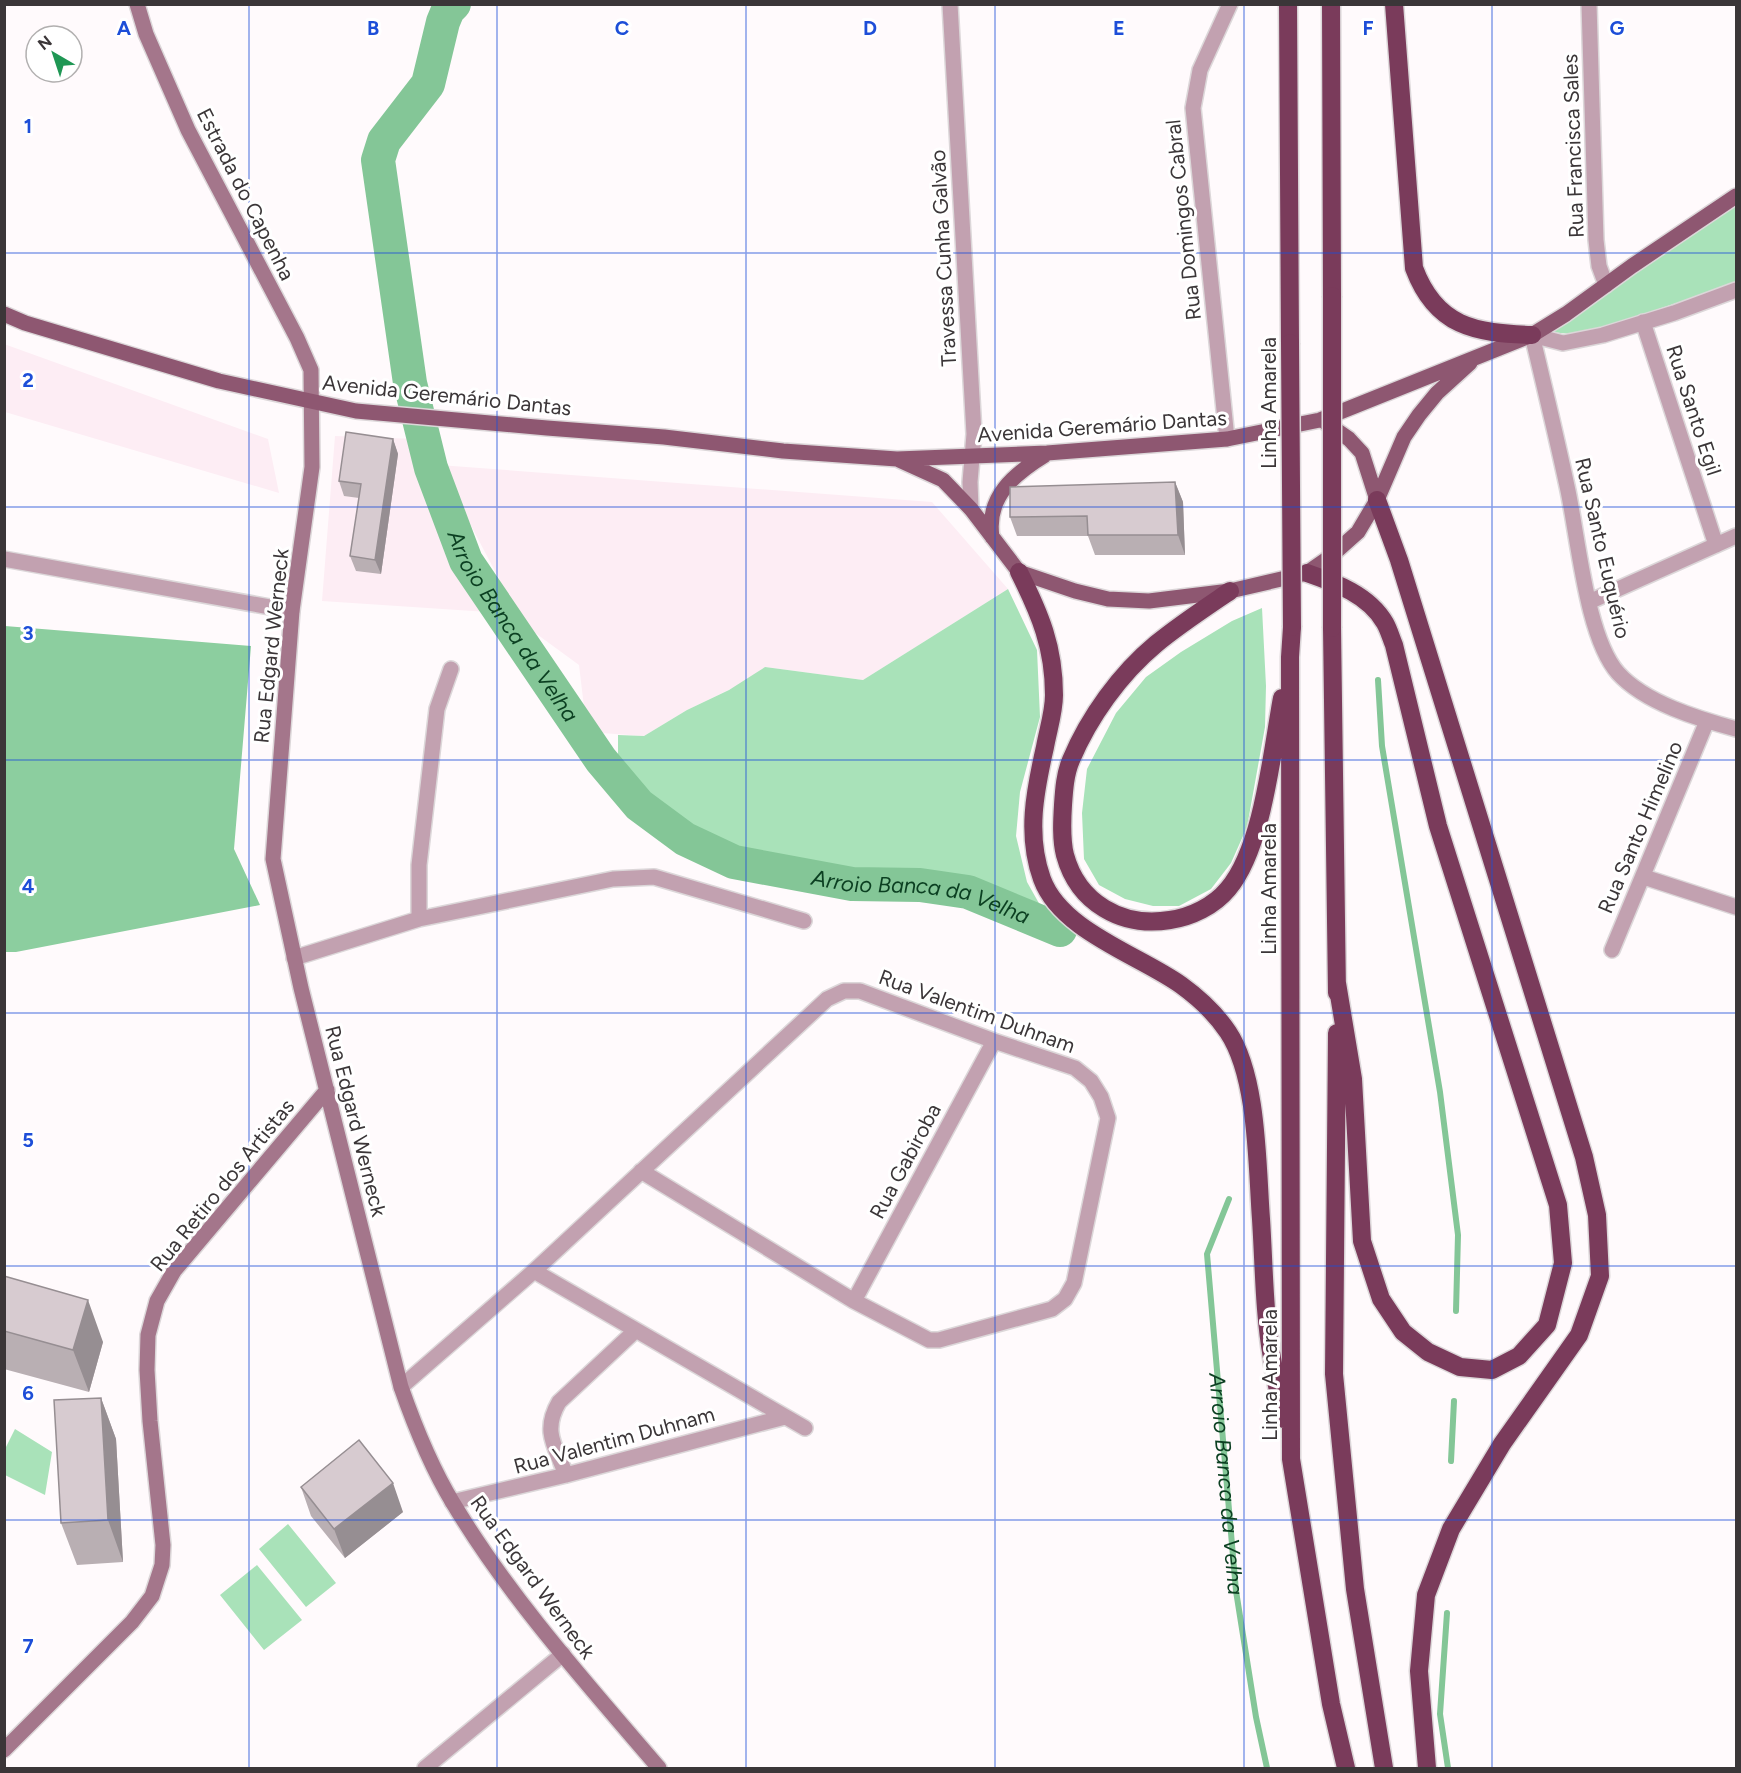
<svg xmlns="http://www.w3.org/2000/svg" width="1741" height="1773" font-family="Figtree,sans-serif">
<rect width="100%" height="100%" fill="#fffafc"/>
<path fill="#fdedf4" d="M4,344L268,439L279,493L5,412Z
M335,436L417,439L488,612L322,601Z
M439,465L932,502L1008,589L863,680L765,667L741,684L687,710L644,736L587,732L579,665L523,624Z"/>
<path fill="#a9e2b9" d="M1736,206V283L1596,330L1572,334L1549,332Z
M1008,589L1037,650L1040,717L1020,792L1016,836L1027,882L1045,914L717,857L618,785V735L644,736L687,710L729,690L765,667L863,680Z
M1262,608L1266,686L1265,727L1247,827L1231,863L1211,889L1179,906H1153L1125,899L1099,885L1084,859L1082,813L1087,769L1116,713L1146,677L1181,652L1232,621Z
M15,1429L52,1452L45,1495L5,1475V1449Z
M288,1524L336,1583L306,1607L259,1549Z
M257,1565L302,1620L264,1650L220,1595Z"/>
<path fill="#8cce9f" d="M5,626L251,646L234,849L260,905L16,952H5Z"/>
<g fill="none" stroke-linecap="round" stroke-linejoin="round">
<g stroke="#84c697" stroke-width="6">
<path d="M1378,680L1382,746L1440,1092L1458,1235L1456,1311"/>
<path id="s1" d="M1229,1199L1207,1254L1236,1591L1256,1717L1267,1768"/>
<path d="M1451,1461L1454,1401"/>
<path d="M1447,1613L1440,1714L1448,1768"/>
</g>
<path stroke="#84c697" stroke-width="34" id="s2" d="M454,4L448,10L443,22L428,84L384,141L378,160L410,383L431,468L466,561L601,760L639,805L685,839L734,862L852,884L920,885L968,892L1060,930"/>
<defs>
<path id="street" d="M950,4L974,434L970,482L971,509
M1589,4L1596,240L1599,266L1606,285
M1736,290L1674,313L1603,335L1563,343L1532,335C1544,385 1556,435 1567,486C1578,535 1586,637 1618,673C1645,703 1699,719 1736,729
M1643,322L1716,545
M1227,439L1193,108L1200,70L1230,4
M4,559L292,611
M1589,602L1736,536
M1644,877L1736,907
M419,919V865L437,709L451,669
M1612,950L1707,721
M294,958L419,919L613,879L654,877L804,921
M534,1271L805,1428
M854,1301L994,1041
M401,1387L534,1271L827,999L844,991H860L994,1041L1075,1068L1091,1081L1101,1097L1108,1118L1074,1283L1065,1299L1052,1309L939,1340H929L854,1301L641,1171
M566,1475C555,1446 542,1431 559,1402L635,1331
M452,1502L566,1475L785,1417
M425,1768L563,1654"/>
<path id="secondary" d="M137,4L146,34L188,130L297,338L311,370L312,467L292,611L273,859L301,988L401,1387C415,1427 431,1467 453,1503C509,1597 588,1685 659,1768
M4,1750L132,1622L152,1596L162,1565L163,1545L150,1421L147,1370L148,1335L157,1301L174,1271L327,1090"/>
<path id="primary" d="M4,314L25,323L219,381L356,411L547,428L664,437L783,451L897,459L1047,453L1227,439L1320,420L1532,335L1566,314L1632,266L1736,196
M1326,423L1349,439L1362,453L1377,500
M899,460L943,480L971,509L1019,572L1075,591L1108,599L1149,601L1230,591L1307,573L1330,557L1358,532L1377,500L1404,437L1419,415L1437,393L1470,363
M992,537C986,497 1014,474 1045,455"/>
<path id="highway" d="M1288,4L1290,343
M1331,4L1332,296
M1394,4L1414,268C1436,327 1475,333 1532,335
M1377,500L1399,560L1584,1157L1597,1215L1600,1276L1579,1335L1502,1444L1451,1529L1426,1595L1419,1671L1427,1768
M1019,572C1040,614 1054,647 1054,695C1054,712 1048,730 1045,747C1035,791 1026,835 1042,879C1061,931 1139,955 1181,985C1199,998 1216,1014 1228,1032C1258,1077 1257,1166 1261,1219C1264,1265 1264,1313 1272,1358C1275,1379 1280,1399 1284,1419
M1307,573C1336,583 1369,595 1385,623C1389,630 1391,638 1394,645L1438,826L1558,1205L1563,1263L1547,1325L1519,1356L1492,1370L1460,1367L1428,1352L1403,1332L1381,1299L1362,1241L1353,1079L1337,983
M1230,591C1205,608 1179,625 1156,644C1120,674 1089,717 1071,760C1065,774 1064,790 1063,805C1062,821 1061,839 1065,855C1078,903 1122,928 1170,920C1191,917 1214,906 1228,889C1263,848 1272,751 1282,698
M1292,627L1290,657L1291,1459L1331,1704L1346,1768
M1332,628L1337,993
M1337,1033L1334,1374L1355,1589L1384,1768"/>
</defs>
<use href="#street" stroke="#dcd7d9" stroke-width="18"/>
<use href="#secondary" stroke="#dcd7d9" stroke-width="18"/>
<use href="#primary" stroke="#dcd7d9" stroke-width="18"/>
<use href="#highway" stroke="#dcd7d9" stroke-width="21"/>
<use href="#street" stroke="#c2a1b0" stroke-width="15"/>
<use href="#secondary" stroke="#a4768b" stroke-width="15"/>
<use href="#primary" stroke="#8e5771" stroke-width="15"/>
<use href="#highway" stroke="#7a3b5b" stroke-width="18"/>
<defs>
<path id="highway-bridge" d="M1332,296V628
M1290,343L1292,627"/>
</defs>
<use href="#highway-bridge" stroke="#dcd7d9" stroke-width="21" stroke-linecap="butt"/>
<use href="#highway-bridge" stroke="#7a3b5b" stroke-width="18"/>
</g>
<path fill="#b9afb3" d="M393,439L398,454L381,574L356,571L350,556L359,498L344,496L339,481Z
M1175,482L1183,502L1185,555H1095L1088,536H1017L1010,517Z
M4,1276L103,1342L89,1392L4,1369Z
M101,1398L116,1439L123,1562L77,1565L61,1523Z
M301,1487L403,1512L345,1558L311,1516Z"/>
<path fill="#968e92" d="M393,439L398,454L381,574L375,560Z
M1175,482L1183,502L1185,555L1178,535Z
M88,1300L103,1342L89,1392L73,1350Z
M101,1398L116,1439L123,1562L108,1520Z
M393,1483L403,1512L345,1558L334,1529Z"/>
<path fill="#d7cbd0" stroke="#968e92" stroke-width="1.5" d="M346,432L393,439L375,560L350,556L361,484L339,481Z
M1175,482L1178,535H1088L1087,516L1010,517V487Z
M4,1276L88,1300L73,1350L4,1331Z
M101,1398L108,1520L61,1523L54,1400Z
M359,1440L393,1483L334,1529L301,1487Z"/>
<path fill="none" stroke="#1d4ed8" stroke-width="1.5" stroke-opacity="0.55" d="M249,4V1768M497,4V1768M746,4V1768M995,4V1768M1244,4V1768M1492,4V1768M4,253H1736M4,507H1736M4,760H1736M4,1013H1736M4,1266H1736M4,1520H1736"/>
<g text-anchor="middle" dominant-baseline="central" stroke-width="6" stroke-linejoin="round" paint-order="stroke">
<g font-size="21" fill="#3b3638" stroke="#fff">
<text transform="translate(1573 146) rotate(-92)">Rua Francisca Sales</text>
<text transform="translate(246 194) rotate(63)">Estrada do Capenha</text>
<text transform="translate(1183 220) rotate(-96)">Rua Domingos Cabral</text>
<text transform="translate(943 258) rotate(-93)">Travessa Cunha Galvão</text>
<text transform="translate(447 395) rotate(6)">Avenida Geremário Dantas</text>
<text transform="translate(1268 403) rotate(-90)">Linha Amarela</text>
<text transform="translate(1694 410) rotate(72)">Rua Santo Egil</text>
<text transform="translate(1102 426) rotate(-4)">Avenida Geremário Dantas</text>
<text transform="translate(1603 548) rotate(77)">Rua Santo Euquério</text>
<text transform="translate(271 646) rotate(-84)">Rua Edgard Werneck</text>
<text transform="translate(1640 827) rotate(-67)">Rua Santo Himelino</text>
<text transform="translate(1268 889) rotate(-90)">Linha Amarela</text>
<text transform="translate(977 1011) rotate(20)">Rua Valentim Duhnam</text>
<text transform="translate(356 1121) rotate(76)">Rua Edgard Werneck</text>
<text transform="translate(905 1161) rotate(-62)">Rua Gabiroba</text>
<text transform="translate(222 1185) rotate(-51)">Rua Retiro dos Artistas</text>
<text transform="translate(1269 1375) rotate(-90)">Linha Amarela</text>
<text transform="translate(614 1440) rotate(-15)">Rua Valentim Duhnam</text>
<text transform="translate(533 1577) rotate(54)">Rua Edgard Werneck</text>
</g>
<g font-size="22" font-style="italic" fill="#0b3f21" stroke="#fff">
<text stroke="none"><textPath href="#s2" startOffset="669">Arroio Banca da Velha</textPath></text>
<text stroke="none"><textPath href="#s2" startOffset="1191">Arroio Banca da Velha</textPath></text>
<text stroke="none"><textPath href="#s1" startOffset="290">Arroio Banca da Velha</textPath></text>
</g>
</g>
<g font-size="20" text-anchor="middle" font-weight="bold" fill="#1d4ed8" stroke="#fff" stroke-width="6" stroke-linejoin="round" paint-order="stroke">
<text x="124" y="35">A</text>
<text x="373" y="35">B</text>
<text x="622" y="35">C</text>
<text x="870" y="35">D</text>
<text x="1119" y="35">E</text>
<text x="1368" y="35">F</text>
<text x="1617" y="35">G</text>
<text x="28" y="133">1</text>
<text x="28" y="387">2</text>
<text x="28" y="640">3</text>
<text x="28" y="893">4</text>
<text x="28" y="1147">5</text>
<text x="28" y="1400">6</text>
<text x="28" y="1653">7</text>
</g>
<rect width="1741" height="1773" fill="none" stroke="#3b3638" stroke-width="12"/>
<g transform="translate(54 54) rotate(321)"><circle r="28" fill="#ffffff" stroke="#b1afaf" stroke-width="1.5"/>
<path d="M0-4.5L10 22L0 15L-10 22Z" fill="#1f9754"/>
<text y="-9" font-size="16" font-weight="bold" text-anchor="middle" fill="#3b3638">N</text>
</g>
</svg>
